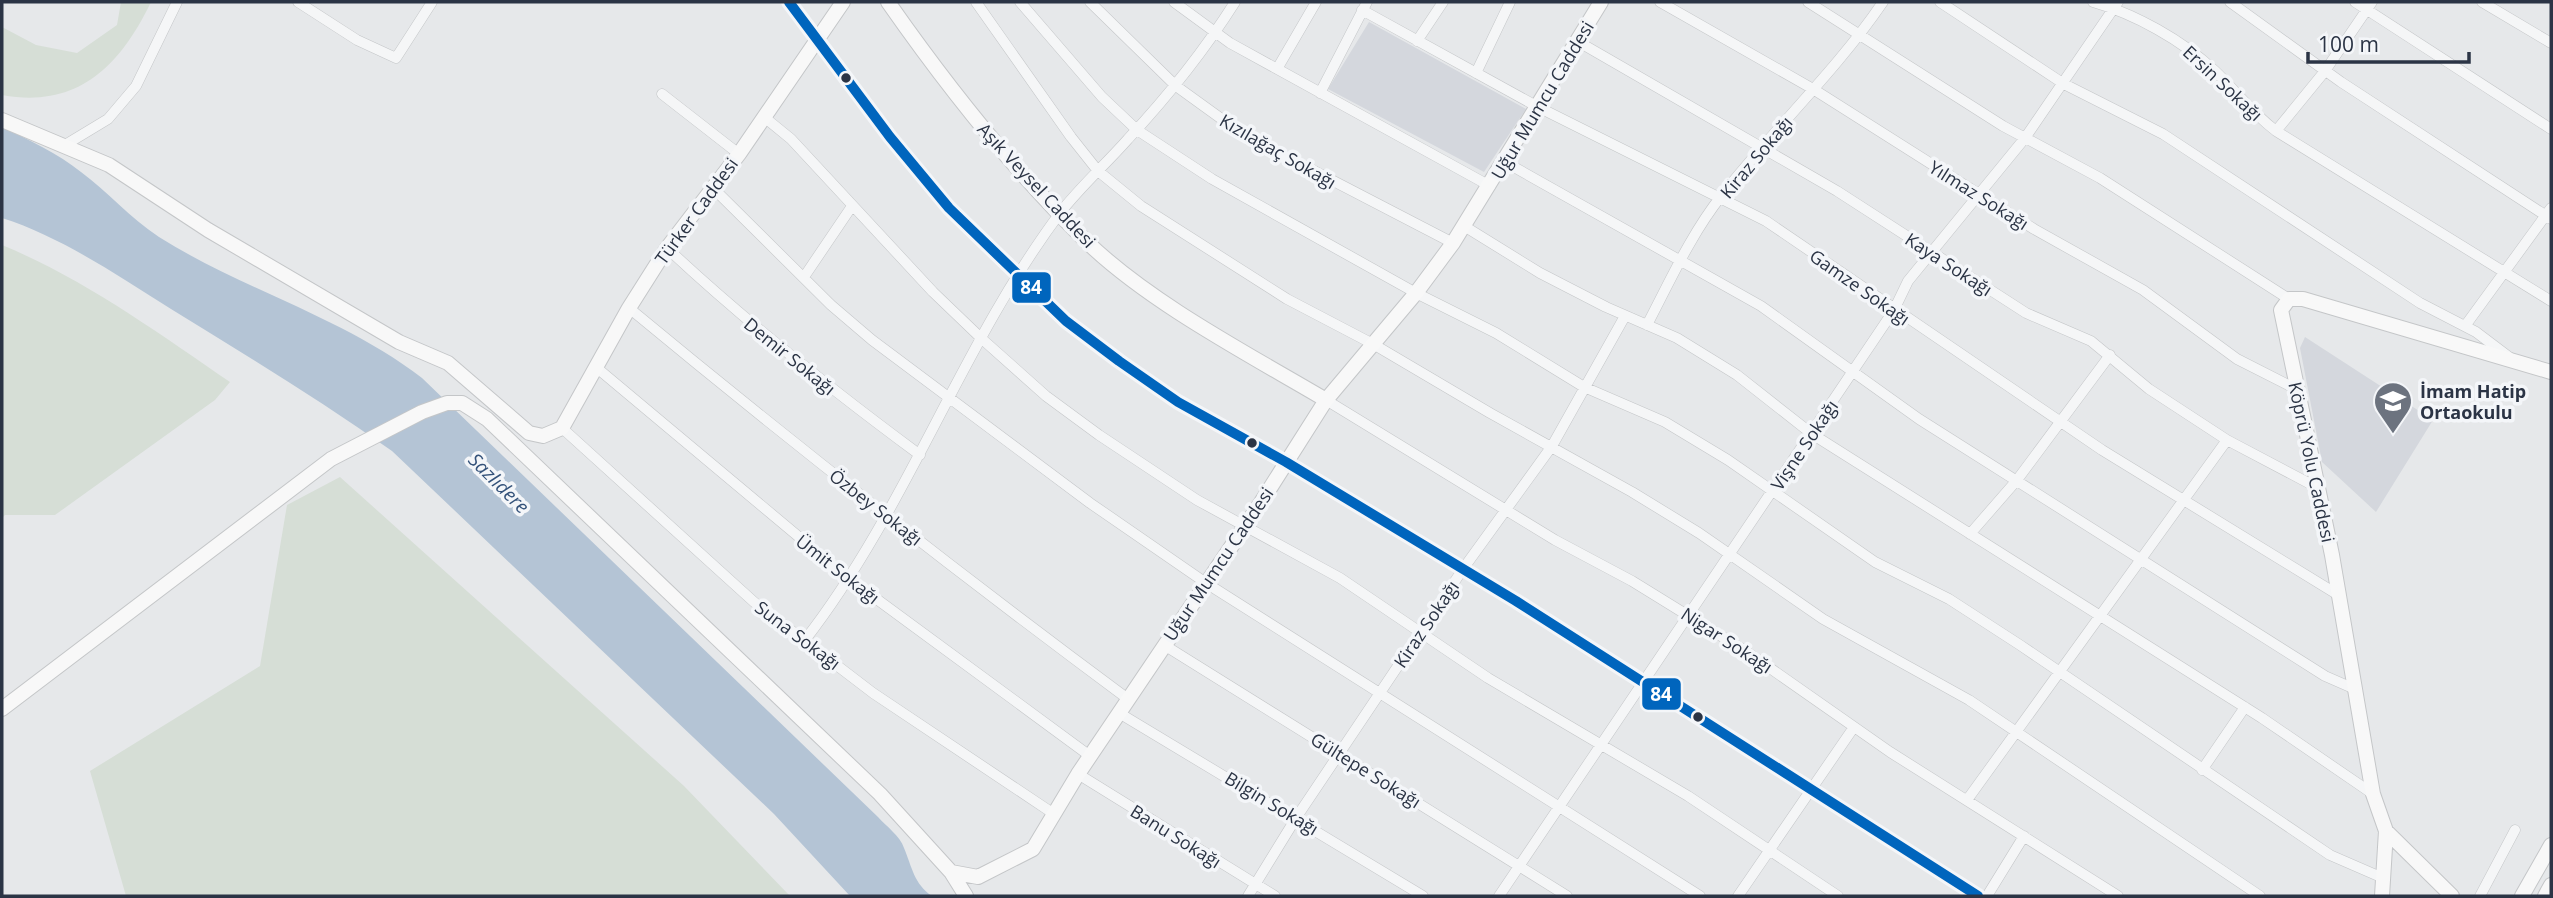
<svg xmlns="http://www.w3.org/2000/svg" width="2553" height="898" font-family="'Open Sans',sans-serif">
<rect width="100%" height="100%" fill="#e6e8ea"/>
<path fill="#d4d7dd" d="M1369,22L1526,109L1484,172L1328,89Z
M2305,337L2433,420L2376,512L2322,462L2300,348Z"/>
<path fill="#d6ded6" d="M121,2H151C120,66 78,109 2,95V27L36,45L77,53L117,25Z
M2,245C84,279 157,332 230,382L215,400L55,515H5L2,518Z
M340,477L684,786L790,896H126L90,771L260,666L287,505Z"/>
<path fill="#b4c4d5" d="M2,127C27,139 59,154 81,172C108,192 129,217 159,237C243,290 343,317 422,378L878,817C886,826 900,836 904,848C912,867 914,884 932,896H850L774,814L392,451C320,400 246,355 171,309C118,276 62,237 2,218Z"/>
<g fill="none" stroke-linecap="round" stroke-linejoin="round">
<defs>
<path id="street" d="M298,2L357,40L396,58L432,2
M789,2L890,137L949,208L1066,321L1119,361L1178,402L1286,462L1516,601L1978,896
M976,2L1071,137L1098,171L1141,206L1287,299L1373,344L1490,413L1632,492L1699,533L1823,619L1969,700L2260,896
M1020,2L1102,97L1137,130L1212,179L1416,293L1496,333L1584,387L1665,422L1728,460L1875,562L1949,599L2020,645L2330,855L2383,878
M1090,2L1176,86L1241,133L1453,243
M1174,2L1230,43L1490,186
M1660,2L1813,89L2034,229L2143,290L2237,359L2296,389
M1808,2L2003,126L2100,178L2289,299
M1940,2L2064,84L2163,134L2420,303L2476,332L2509,357
M2093,2C2135,14 2182,40 2215,71C2237,92 2250,111 2276,131
M2230,2L2341,82L2551,219
M2355,2L2551,129
M2372,2L2325,71L2276,131L2551,301
M2482,2L2551,43
M1362,10L1538,107L1766,221L2102,450L2340,596
M1417,41L1443,2
M1577,41L1837,191L2026,313L2091,341L2149,389L2227,440L2318,488
M1277,69L1316,2
M1476,73L1510,2
M1320,93L1367,2
M662,94L739,154
M764,117L791,139L933,292L982,339L1046,396L1099,435L1197,500L1340,578L1488,678L1688,796L1838,896
M65,145L108,119L136,86L177,2
M1505,162L1761,306L1919,419L2325,676L2357,690
M711,186L831,305L872,340L1090,503L1206,583L1700,896
M1464,226L1540,273L1606,307L1677,338L1737,375L1812,434L2262,718L2373,794
M667,248C747,323 832,390 920,455
M804,277L852,206
M629,308C792,443 958,573 1128,699
M1647,325C1670,281 1691,234 1722,195C1774,129 1836,71 1883,2
M2465,326L2551,208
M597,368L848,578L1090,756
M1326,400L1555,540L1632,581L1747,652L1890,752L2118,896
M562,428L754,602L873,693L1054,814
M1970,534L2017,480L2110,355
M805,640C907,509 961,345 1060,213C1080,187 1106,164 1128,139C1168,96 1204,51 1235,2
M1164,645L1567,896
M1119,713L1423,896
M2202,770L2245,707
M1078,774L1275,896
M1967,800L2227,440
M1248,896L1296,818L1463,569L1552,446L1625,316
M1499,896L1894,310L1908,281L2025,138L2118,2
M1738,896L1854,727
M1987,896L2024,836
M2480,896L2515,830"/>
<path id="secondary" d="M888,2C946,85 1014,171 1087,242C1150,303 1250,355 1326,400
M2,120L109,165L208,230L399,342L448,363L529,433L543,436L562,428L629,308L667,248L739,154L843,2
M2,709L331,459L422,412L447,403H462L487,419L880,794L951,872L966,896
M2386,831L2452,896
M951,872L978,877L1033,849L1078,774L1260,504L1326,400L1416,293L1453,243L1601,2
M2382,896L2386,831L2373,794L2332,555L2281,310L2289,299H2303L2551,372
M2522,896L2551,845
M2545,896L2551,885"/>
</defs>
<use href="#street" stroke="#c4c6c8" stroke-width="11"/>
<use href="#secondary" stroke="#c4c6c8" stroke-width="16"/>
<use href="#street" stroke="#f5f6f7" stroke-width="10"/>
<use href="#secondary" stroke="#f8f8f8" stroke-width="14"/>
<defs>
<path id="bus-1" d="M789,2L890,137L949,208L1066,321L1119,361L1178,402L1286,462L1516,601L1978,896"/>
</defs>
<use href="#bus-1" stroke="#f4f6f9" stroke-width="16"/>
<use href="#bus-1" stroke="#0065bd" stroke-width="10"/>
</g>
<defs>
<symbol id="school-pin" viewBox="-11 -11 22 30"><path d="M0 17L-7.5 6A9.5 9.5 0 1 1 7.5 6Z" fill="#6c737f" stroke="#f4f6f9"/><path d="M0-5L7-2L0 1L-7-2ZM-4 1L0 2.5L4 1V4Q0 6-4 4Z" fill="#fff"/></symbol>
</defs>
<g fill-rule="evenodd">
<use href="#school-pin" x="2371" y="379" width="44" height="60"/>
</g>
<g fill="#2b3445" stroke="#f4f6f9" stroke-width="2.5">
<circle cx="846" cy="78" r="6"/>
<circle cx="1252" cy="443" r="6"/>
<circle cx="1698" cy="717" r="6"/>
</g>
<g text-anchor="middle" dominant-baseline="central" stroke-width="7" stroke-linejoin="round" paint-order="stroke">
<g font-size="18" fill="#2b3445" stroke="#f4f6f9">
<text transform="translate(2223 83) rotate(43)">Ersin Sokağı</text>
<text transform="translate(1542 100) rotate(-59)">Uğur Mumcu Caddesi</text>
<text transform="translate(1278 151) rotate(30)">Kızılağaç Sokağı</text>
<text transform="translate(1756 157) rotate(-50)">Kiraz Sokağı</text>
<text transform="translate(1037 185) rotate(47)">Aşık Veysel Caddesi</text>
<text transform="translate(1979 195) rotate(32)">Yılmaz Sokağı</text>
<text transform="translate(696 211) rotate(-54)">Türker Caddesi</text>
<text transform="translate(1949 264) rotate(33)">Kaya Sokağı</text>
<text transform="translate(1860 287) rotate(35)">Gamze Sokağı</text>
<text transform="translate(790 356) rotate(39)">Demir Sokağı</text>
<text transform="translate(1804 445) rotate(-56)">Vişne Sokağı</text>
<text transform="translate(2312 462) rotate(78)">Köprü Yolu Caddesi</text>
<text transform="translate(876 507) rotate(38)">Özbey Sokağı</text>
<text transform="translate(1218 564) rotate(-56)">Uğur Mumcu Caddesi</text>
<text transform="translate(838 569) rotate(38)">Ümit Sokağı</text>
<text transform="translate(1426 624) rotate(-56)">Kiraz Sokağı</text>
<text transform="translate(798 635) rotate(37)">Suna Sokağı</text>
<text transform="translate(1727 640) rotate(33)">Nigar Sokağı</text>
<text transform="translate(1366 770) rotate(32)">Gültepe Sokağı</text>
<text transform="translate(1272 803) rotate(31)">Bilgin Sokağı</text>
<text transform="translate(1176 836) rotate(32)">Banu Sokağı</text>
</g>
<g font-size="18" font-weight="bold" fill="#2b3445" stroke="#f4f6f9" text-anchor="start">
<text x="2420" y="391">İmam Hatip<tspan x="2420" dy="21">Ortaokulu</tspan></text>
</g>
<g font-size="19" font-style="italic" fill="#34527a" stroke="#f4f6f9">
<text transform="translate(499 483) rotate(45)">Sazlıdere</text>
</g>
</g>
<g stroke="#f4f6f9" stroke-width="2.5">
<rect x="1011" y="271" width="41" height="33" rx="7" fill="#0065bd"/>
<rect x="1641" y="677" width="41" height="34" rx="7" fill="#0065bd"/>
</g>
<g font-size="19" text-anchor="middle" font-weight="bold" fill="#fff">
<text x="1031" y="294">84</text>
<text x="1661" y="701">84</text>
</g>
<rect width="2553" height="898" fill="none" stroke="#2b3445" stroke-width="7"/>
<path d="M2308 52v10h161v-10" fill="none" stroke="#2b3445" stroke-width="3.5"/>
<text x="2318" y="52" font-size="21" fill="#2b3445" stroke="#f4f6f9" stroke-width="5" paint-order="stroke">100 m</text>
</svg>
